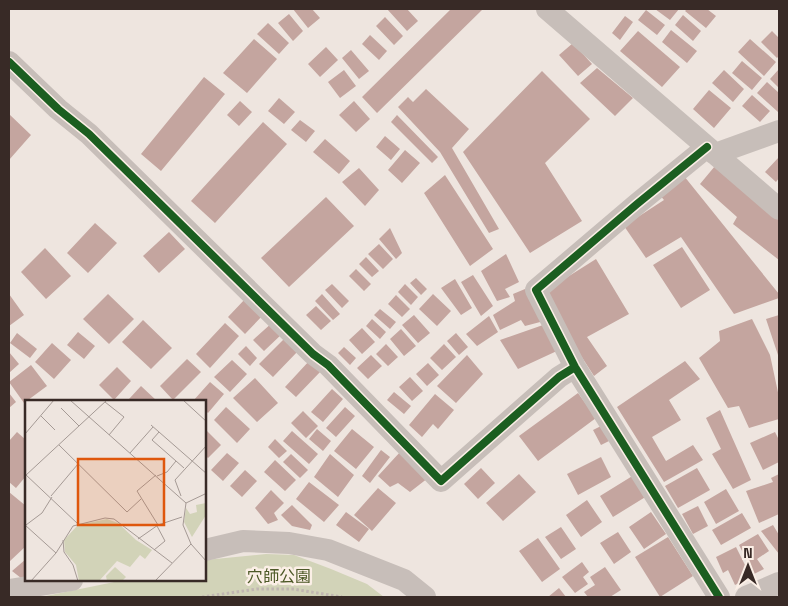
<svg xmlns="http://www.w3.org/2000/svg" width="788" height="606" font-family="'Space Grotesk','Noto Sans JP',sans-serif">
<rect width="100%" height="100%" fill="#eee5df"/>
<path fill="#d2d3b8" d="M266,554L294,555L331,569L367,584L384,597H41L124,580H205V560Z"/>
<path fill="#c4a59f" d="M293,9H312L320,18L308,28Z
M387,9H407L418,21L407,31Z
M451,9H483L377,113L362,97Z
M655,9H679L670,20Z
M687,9H707L716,16L706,28L685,11Z
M646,10L665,25L657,35L638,20Z
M289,14L303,31L293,41L278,23Z
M683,15L701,31L693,41L675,25Z
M625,16L633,22L620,40L612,33Z
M385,17L403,36L394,45L376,26Z
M268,23L289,43L279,54L257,34Z
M671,30L697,51L687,63L662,42Z
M638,31L680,67L662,87L620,51Z
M772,31L779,38V56L777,58L761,42Z
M370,35L387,51L379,60L362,44Z
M254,39L277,59L247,93L223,73Z
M750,39L776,62L764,76L738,52Z
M573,43L592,64L578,76L559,55Z
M326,47L338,60L320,77L308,64Z
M351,50L369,71L359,79L342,58Z
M742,61L762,78L752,90L732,73Z
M597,68L633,98L615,116L580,83Z
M779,69V88L770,79Z
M344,70L356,86L340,98L328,82Z
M724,70L744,89L733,102L712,83Z
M542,71L590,119L545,163L582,221L530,253L463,152Z
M204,77L225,94L161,171L141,154Z
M767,82L779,93V110L778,112L757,93Z
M426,89L469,129L452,148L499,229L489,233L440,152L398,107L408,97L413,102Z
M709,90L731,108L714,128L693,109Z
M752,95L770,111L760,122L742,106Z
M279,98L295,112L284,124L268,111Z
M240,101L252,112L239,126L227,115Z
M354,101L370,119L356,132L339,115Z
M9,114L31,135L9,160Z
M397,115L438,157L432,163L391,122Z
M300,120L315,131L306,142L291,130Z
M263,122L287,144L215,223L191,201Z
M385,136L400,149L391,160L376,147Z
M325,139L350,161L339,174L313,152Z
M405,150L420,163L402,183L388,170Z
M779,157V178L776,182L765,172Z
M715,166L779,218V260L733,224L737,217L700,184Z
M359,168L379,190L365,206L342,182Z
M445,175L493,249L470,266L424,193Z
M684,176L779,294V298L734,314L681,237L646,258L624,226L664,200L658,193Z
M326,197L354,226L289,287L261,258Z
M95,223L117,243L88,273L67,253Z
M390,228L402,253L396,259L379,239Z
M169,232L185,249L159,273L143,256Z
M379,244L393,259L383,269L368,254Z
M682,247L710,290L681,308L653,265Z
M45,248L71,276L46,299L21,272Z
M506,254L519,282L505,289L510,297L497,301L481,271Z
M366,257L379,271L372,277L359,264Z
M596,259L629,314L587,337L607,366L594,376L543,297L550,288Z
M356,269L371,284L364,291L349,276Z
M473,275L493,306L481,316L461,282Z
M416,278L427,289L421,295L410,283Z
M455,279L472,308L461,315L441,288Z
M332,284L349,301L342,308L325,290Z
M405,284L418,297L411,305L398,292Z
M525,289L544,321L525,326L521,320L500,330L493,315L515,301L513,294Z
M9,294L24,315L9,326Z
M108,294L134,319L109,344L83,319Z
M322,294L340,314L333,320L315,301Z
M433,294L451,311L437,326L419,309Z
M396,295L410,309L402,317L388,304Z
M246,298L264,314L245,334L228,317Z
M316,306L331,321L321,330L306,315Z
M380,309L396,322L390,329L374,315Z
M414,315L430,333L418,343L402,325Z
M779,315V358L766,319Z
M489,316L498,332L477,346L466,334Z
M372,319L386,332L380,339L366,326Z
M752,319L770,355L779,397V419L749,428L739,406L728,408L699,358L720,341L719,331Z
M143,320L172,348L151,369L122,342Z
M273,322L283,333L264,351L253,340Z
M225,323L239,336L210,368L196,354Z
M543,325L559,350L518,369L500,340Z
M362,328L375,342L362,354L349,340Z
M401,329L416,346L404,356L390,339Z
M78,332L95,346L84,359L67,345Z
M17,333L37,349L30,358L10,343Z
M456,333L468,347L459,355L447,341Z
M286,337L299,350L273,377L259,364Z
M52,343L71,360L54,379L35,362Z
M386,344L398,357L388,366L376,354Z
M444,344L456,357L442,370L430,358Z
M246,346L257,358L250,366L238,354Z
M344,347L356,358L350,365L338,353Z
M9,352L19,364L9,373Z
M371,355L382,366L368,379L357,368Z
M467,355L483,374L456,403L437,386Z
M187,359L201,372L173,400L160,386Z
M232,360L247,374L230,392L214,377Z
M310,360L321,371L296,397L285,387Z
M685,361L700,379L669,400L681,420L652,437L666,461L693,445L703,460L664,482L617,407Z
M428,363L439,375L427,386L416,374Z
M31,365L47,386L24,403L9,382Z
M117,367L131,381L114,400L99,385Z
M410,377L423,391L412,401L399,387Z
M255,378L278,403L257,422L233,398Z
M210,382L224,394L208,413L205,410V401H193Z
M141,386L157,401H131L129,399Z
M332,389L343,399L323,422L311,412Z
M394,392L411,406L404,414L387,400Z
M9,393L16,402L9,408Z
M578,393L596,418L538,461L519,436Z
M435,394L454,410L438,429L433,424L422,437L409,425Z
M226,407L250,429L237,443L214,420Z
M345,407L355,416L336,437L326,428Z
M720,410L751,480L733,489L712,454L721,449L706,418Z
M303,411L318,426L306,438L291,423Z
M603,425L611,440L601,445L593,430Z
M205,429L221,445L208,458L205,455Z
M317,429L331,441L323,451L309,439Z
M352,429L374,447L356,469L334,451Z
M292,431L318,454L309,464L283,441Z
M17,432L26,440V476L16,488L9,482V441Z
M775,432L779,440V462L763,470L750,443Z
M275,439L287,451L279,458L268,447Z
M381,450L390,457L370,483L362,476Z
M401,451L428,478L410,492L398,483L390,487L378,476Z
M227,453L239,463L223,481L211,470Z
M291,454L308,470L300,478L283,462Z
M330,454L354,475L338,497L314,477Z
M601,457L611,477L578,495L567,474Z
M275,460L296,480L285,491L264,472Z
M481,468L495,483L478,499L464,484Z
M697,468L710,490L678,508L665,486Z
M245,470L257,481L242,497L230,486Z
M519,474L536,492L503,521L486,503Z
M779,474V514L759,523L746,491L773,482L771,478Z
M634,475L647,496L613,517L600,496Z
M309,482L339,505L324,522L296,499Z
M378,488L396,503L372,531L354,515Z
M726,489L739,511L716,524L704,502Z
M271,490L284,503L274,513L278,520L268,524L255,508Z
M9,492L26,506V546L9,562Z
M587,500L602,522L581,537L566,515Z
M292,505L312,525L310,530L292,526L281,515Z
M698,506L708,526L693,534L682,514Z
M346,512L369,529L359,542L336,525Z
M651,512L666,534L644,549L629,527Z
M742,513L751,528L721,545L712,530Z
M773,525L779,535V554L761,531Z
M561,527L576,549L561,559L545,537Z
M618,532L631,552L614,564L600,543Z
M758,534L769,551L757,559L764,569L754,574L739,545Z
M668,537L693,576L660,597L635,557Z
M538,538L560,569L542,582L519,551Z
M736,547L751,577L735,585L728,570L723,573L716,557Z
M26,559V576L21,578L12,571Z
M582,562L589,572L583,577L588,584L575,593L562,577Z
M605,567L621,590L610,597H588L584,592L595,585L590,577Z
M559,588L566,597H548Z"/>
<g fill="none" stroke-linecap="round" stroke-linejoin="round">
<path stroke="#c0b6b1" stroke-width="3" stroke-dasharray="2.5 2.5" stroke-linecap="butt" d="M202,597L257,589H293L342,597"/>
<path stroke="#c7beb9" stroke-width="22" d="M547,9L779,209
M9,62L58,109L89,134L313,354L328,365L441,481L559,377L575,367
M707,147L637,204L536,290L575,367L719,597
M715,154L779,131
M205,550L243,541L289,543L328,550L404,580L425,597
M9,590L72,580
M746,597L779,583"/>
<defs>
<path id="cycleway" d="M9,62L58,109L89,134L313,354L328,365L441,481L559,377L575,367
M707,147L637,204L536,290L575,367L719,597"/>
</defs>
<use href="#cycleway" stroke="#fbefe6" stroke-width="11"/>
<use href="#cycleway" stroke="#1b5e20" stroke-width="8"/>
</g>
<g text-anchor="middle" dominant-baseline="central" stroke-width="5" stroke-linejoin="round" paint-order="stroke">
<g font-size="16" fill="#4d5927" stroke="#fbefe6">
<text x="279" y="576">穴師公園</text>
</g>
</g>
<g transform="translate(25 400)">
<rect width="181" height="181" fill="#eee5df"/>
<path d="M181,103V115L167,137L159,122L161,108L165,114L172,112L171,105ZM82,119L93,123L111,140L127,150L120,159L115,155L105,167L92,161L74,181H54L51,165L40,152L39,140L53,125ZM90,167L101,177L97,181H82L81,176Z" fill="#d2d3b8"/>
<path fill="none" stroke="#a59a95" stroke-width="1" d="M45,0L161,103M158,0L182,22M80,2L99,17L84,35M36,8L54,26M16,16L30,30M126,25L182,74M134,32L127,40L159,68M0,34L29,0M34,45L102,112L116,99M105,53L128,27M0,74L53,124M131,75L112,91L133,125M0,76L82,0M132,76L142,72L151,61M26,96L53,64M156,96L150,80L182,45M161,103L158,125L166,144L182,162M161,103L182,93M0,125L31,153L48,126L80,118L89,119L147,163M1,125L17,113L27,97M113,139L133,125L157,117M38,140L39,152L48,165L53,181M129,150L140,141L132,126M6,181L31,153M130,181L166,144"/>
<path fill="#df570d" fill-opacity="0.15" stroke="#df570d" stroke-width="2.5" d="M53,59H139V125H53Z"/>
<rect width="181" height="181" fill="none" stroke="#382a26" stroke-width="2.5"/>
</g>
<rect width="788" height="606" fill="none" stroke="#382a26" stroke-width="20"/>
<g transform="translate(748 566)" stroke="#fbefe6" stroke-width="4" paint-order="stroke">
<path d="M0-4L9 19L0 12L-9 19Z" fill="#382a26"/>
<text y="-8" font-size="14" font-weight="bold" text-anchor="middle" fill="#382a26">N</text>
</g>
</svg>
